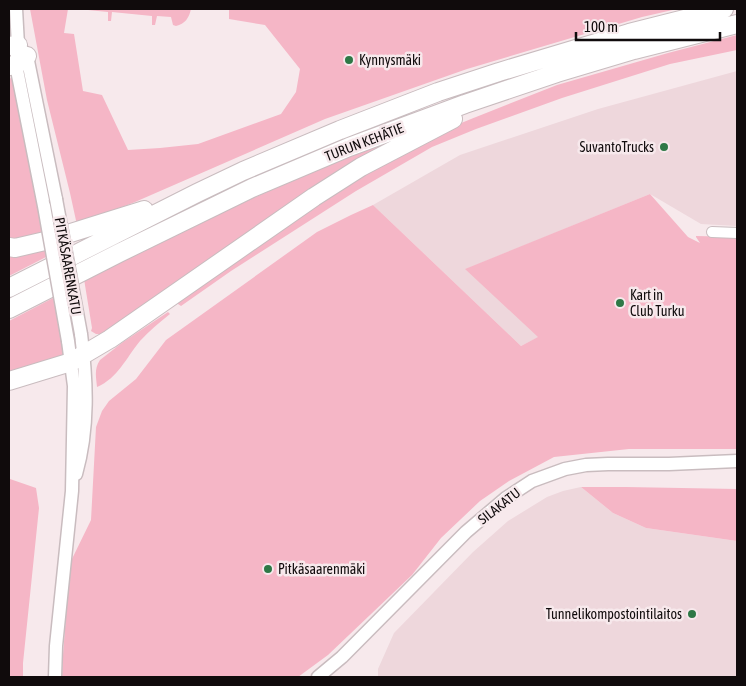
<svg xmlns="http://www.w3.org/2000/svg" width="746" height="686" font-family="'Asap Condensed',sans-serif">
<rect width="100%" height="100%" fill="#f7e9ec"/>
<path fill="#eed7dc" d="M737,71V226L701,224L650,194L466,269L539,337L521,346L373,205L460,155L598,109Z
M581,487L613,513L646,528L737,541V677H378V669L394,633L473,552L508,521L547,497L563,491Z"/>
<path fill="#f5b6c6" d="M30,9H68L64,33L74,34L83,91L102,95L128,150L160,148L198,144L281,114L296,92L300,69L265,25L229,19V9H677L642,17L467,69L325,119L135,202L77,225L70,193L47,100Z
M78,9H191C189,18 185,24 176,26L173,25L171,17L157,16L155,25H152V16L112,12L111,21H108V12Z
M737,35V50L670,64L562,98L476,129L432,147L356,191L231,271L181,306L175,302L347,181L420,140L471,119L557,85L668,53Z
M9,77L14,81L44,236L9,241Z
M406,134L103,334H96L91,331L92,328L84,279C156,243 227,209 301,177C335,162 371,148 406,134Z
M650,194L688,237L700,243L696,237V236L737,237V449H629L554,457L509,481L480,501L441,538L412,575L328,655L298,677H62L63,655L70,563L91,520L96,427L102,411L109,401L136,379L166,340L317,232L351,215L373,205L521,346L538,337L465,269Z
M45,245L48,256L9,276V254Z
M55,297L66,359L9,375V321Z
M168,312L170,314C160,322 149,331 140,341C126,358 118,378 97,387C96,377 94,369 100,360L123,342Z
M10,479L36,488L39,508L23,663V677H9V518Z
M581,487H626L737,489V541L646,528L613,513Z"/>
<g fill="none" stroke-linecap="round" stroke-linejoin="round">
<defs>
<path id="minor" d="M712,232L737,233"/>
<path id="tertiary" d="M16,9L18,45L16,65L44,206
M23,51L27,56L56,199
M76,474C89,428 87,381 81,334
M55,677L56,646L72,491L74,386L68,341
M318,677L342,657L466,532L506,498L532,481L565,469L586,465L608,464H669L737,461"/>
<path id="trunk" d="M9,46L18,45
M9,66L16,65L27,56
M9,247L15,248L45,241L144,210
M9,288L197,193L243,171L340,130L438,92L499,72L629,33L724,9
M9,309L119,253L252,188L349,147L465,104L557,73L634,50L737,24
M9,381L71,362L110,339L314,197L361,167L453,119"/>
</defs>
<use href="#minor" stroke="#c9bcbf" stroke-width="12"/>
<use href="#tertiary" stroke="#c9bcbf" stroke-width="15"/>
<use href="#trunk" stroke="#c9bcbf" stroke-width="20"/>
<use href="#minor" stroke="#fff" stroke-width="10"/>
<use href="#tertiary" stroke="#fff" stroke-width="12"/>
<use href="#trunk" stroke="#fff" stroke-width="18"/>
<defs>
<path id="tertiary-bridge" d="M56,199L81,334
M44,206L68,341"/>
</defs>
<use href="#tertiary-bridge" stroke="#c9bcbf" stroke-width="15" stroke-linecap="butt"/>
<use href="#tertiary-bridge" stroke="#fff" stroke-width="12"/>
</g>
<g fill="#2e7846" stroke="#f7e9ec" stroke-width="2">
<circle cx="349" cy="60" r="5"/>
<circle cx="664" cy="147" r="5"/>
<circle cx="620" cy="303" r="5"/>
<circle cx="268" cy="569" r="5"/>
<circle cx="692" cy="614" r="5"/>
</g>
<g text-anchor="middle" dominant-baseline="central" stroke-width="5" stroke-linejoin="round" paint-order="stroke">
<g font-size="14" fill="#100b0c" stroke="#f7e9ec" text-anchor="start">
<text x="359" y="60">Kynnysmäki</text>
<text x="654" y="147" text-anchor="end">SuvantoTrucks</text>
<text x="630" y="295">Kart in<tspan x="630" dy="16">Club Turku</tspan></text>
<text x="278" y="569">Pitkäsaarenmäki</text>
<text x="682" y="614" text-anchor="end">Tunnelikompostointilaitos</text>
</g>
<g font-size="14" fill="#100b0c" stroke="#f7e9ec">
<text transform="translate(364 142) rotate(-21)">TURUN KEHÄTIE</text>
<text transform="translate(68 266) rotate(80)">PITKÄSAARENKATU</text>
<text transform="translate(499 506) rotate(-38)">SILAKATU</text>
</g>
</g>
<rect width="746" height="686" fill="none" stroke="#100b0c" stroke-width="20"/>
<path d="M576 32v8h144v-8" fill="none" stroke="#100b0c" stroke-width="2.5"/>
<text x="584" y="32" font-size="15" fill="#100b0c" stroke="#f7e9ec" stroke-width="4" paint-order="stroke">100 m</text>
</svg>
